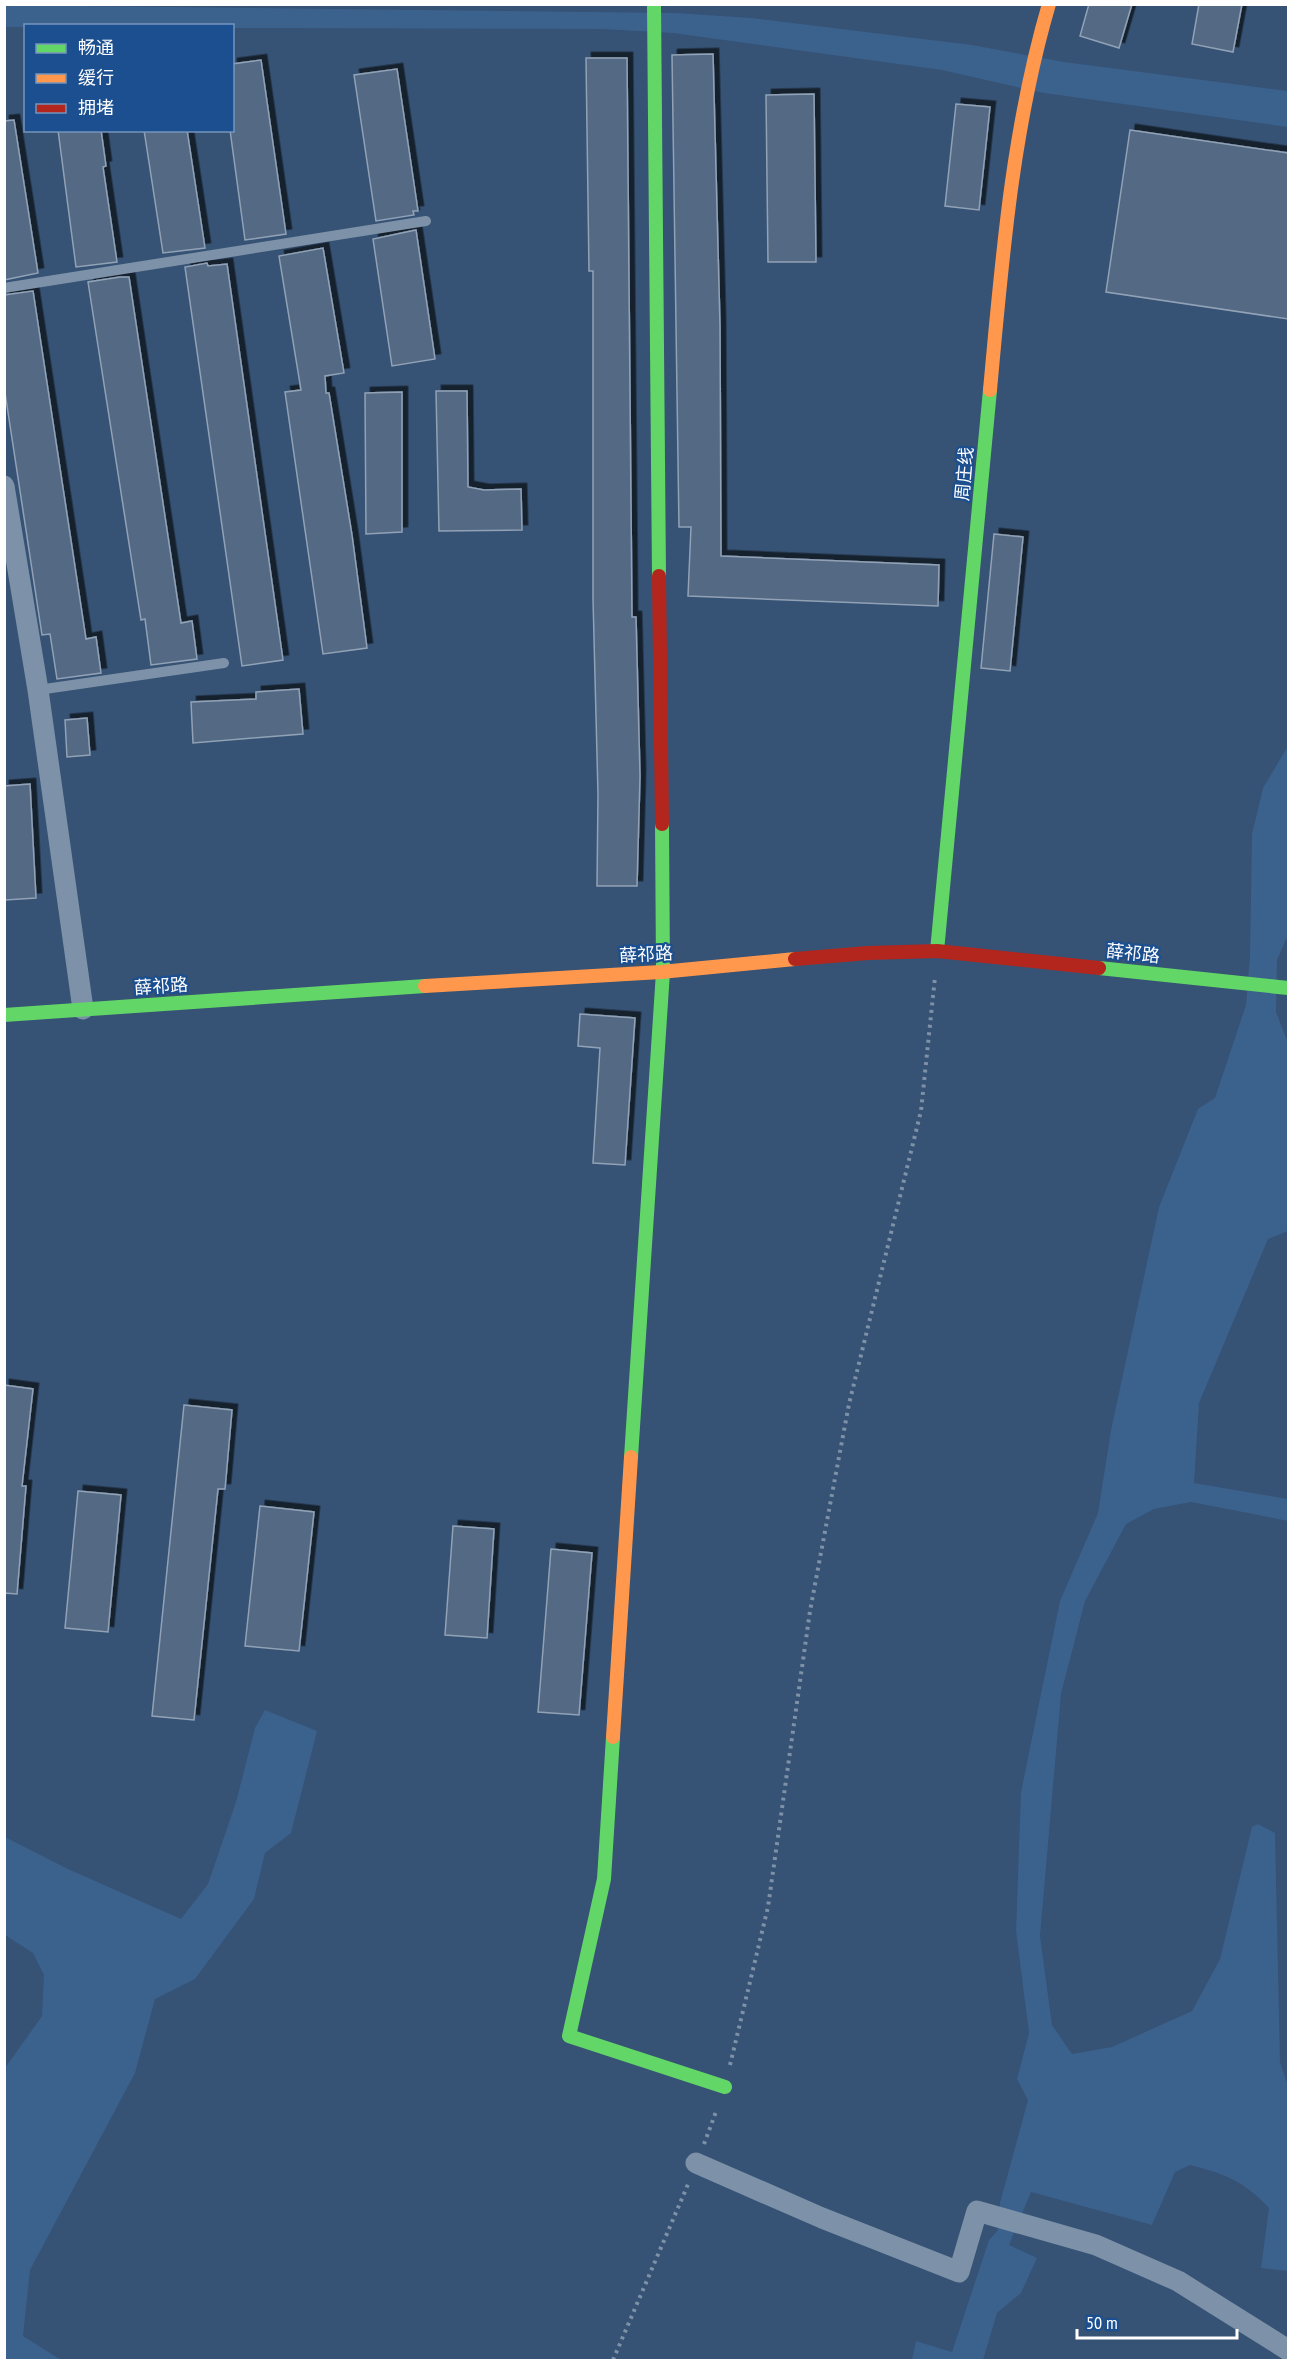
<svg xmlns="http://www.w3.org/2000/svg" width="1293" height="2365" font-family="'PT Sans Narrow','Noto Sans SC',sans-serif">
<defs>
<filter id="shadow"><feDropShadow dx="5.5" dy="-5.5" stdDeviation="0" flood-color="#0009"/></filter>
</defs>
<rect width="100%" height="100%" fill="#365274"/>
<path fill="#3b618d" d="M5,5L676,13L751,18L972,45L1064,62L1288,91V127L1044,93L942,70L673,33L602,29L233,28L232,26L5,27Z
M1288,746V935L1277,960L1276,1012L1288,1043V1231L1268,1239L1199,1403L1194,1483L1288,1499V1521L1191,1502L1154,1509L1126,1524L1085,1601L1061,1694L1040,1936L1052,2025L1072,2054L1112,2047L1192,2011L1220,1959L1252,1827L1258,1824L1275,1833L1280,2062L1288,2086V2271L1261,2268L1269,2208C1244,2181 1225,2174 1190,2165L1175,2172L1152,2225L1031,2192L1009,2245L1037,2258L1021,2293L997,2313L983,2360H912L916,2341L952,2352L989,2240L998,2230L1000,2203L1028,2100L1017,2079L1029,2033L1016,1931L1021,1792L1060,1601L1098,1513L1111,1430L1159,1207L1198,1109L1215,1098L1246,1005L1250,955L1252,834L1263,788Z
M265,1710L317,1731L291,1833L265,1853L254,1899L195,1979L155,1999L135,2073L30,2270L23,2336L61,2360H5V2068L42,2016L44,1975L33,1953L5,1935V1837L68,1869L181,1919L208,1884L236,1802L255,1728Z"/>
<path fill="#526984" stroke="#92a2b6" stroke-width="1.5" filter="url(#shadow)" d="M1089,4H1132L1119,48L1080,36Z
M1199,4H1242L1233,52L1192,44Z
M713,54L720,326L721,556L939,565L938,606L688,596L691,527H679L672,55Z
M586,58H627L632,617H636L640,776L637,886H597L598,794L593,599V271H589Z
M261,60L286,234L245,240L230,130H232V64Z
M397,69L418,211H413L414,215L376,221L354,75Z
M814,94L816,262H768L766,95Z
M956,104L990,107L979,210L945,206Z
M14,120L38,273L4,280V121Z
M58,130H101L106,166L103,167L117,262L76,267Z
M144,130H187L205,248L163,253Z
M1130,130L1288,153V319L1106,292Z
M416,230L435,359L392,366L373,239Z
M323,248L344,373L325,376L326,393H329L352,535L367,648L323,654L285,392L301,390L279,256Z
M207,263L208,266L227,264L283,660L242,666L185,267Z
M120,277H129L181,623L192,621L197,659L151,665L145,619L141,620L88,282Z
M33,291L86,639L96,637L101,673L57,679L50,634L42,635L4,386V295Z
M436,391H467L468,487L484,490L521,489L522,530L439,531Z
M402,392V532L366,534L365,393Z
M994,534L1023,537L1010,671L981,668Z
M299,689L303,734L193,743L191,702L256,699V692Z
M87,718L90,755L67,757L65,720Z
M30,784L36,898L5,900L4,786Z
M580,1014L635,1018L625,1165L593,1163L600,1048L578,1046Z
M4,1385L33,1389L22,1486H26L17,1594L4,1593Z
M184,1405L232,1410L225,1489H218L194,1720L152,1716Z
M78,1491L121,1495L108,1632L65,1628Z
M260,1506L314,1512L299,1651L245,1646Z
M453,1526L494,1529L487,1638L445,1635Z
M551,1549L592,1553L579,1715L538,1712Z"/>
<g fill="none" stroke-linecap="round" stroke-linejoin="round">
<path stroke="#7d92a8" stroke-width="4" stroke-dasharray="3 4.5" stroke-linecap="butt" d="M730,2065L768,1907L810,1611L849,1404L921,1111L935,977
M704,2144L717,2109
M613,2360L689,2182"/>
<path stroke="#7d92a8" stroke-width="10" d="M4,288L426,221
M38,690L224,663"/>
<path stroke="#7d92a8" stroke-width="21" d="M4,486L38,690L83,1009
M696,2163L822,2218L959,2272L977,2211L1096,2245L1178,2281L1288,2350"/>
<path stroke="#63d668" stroke-width="14" d="M654,4L659,576
M937,951L990,390
M1099,968L1288,988
M4,1015L425,986
M631,1457L663,972L662,824
M613,1737L604,1879L569,2036L725,2087"/>
<path stroke="#ff974d" stroke-width="14" d="M990,390C1002,260 1012,130 1049,4
M425,986L661,972L795,959
M613,1737L631,1457"/>
<path stroke="#b3261e" stroke-width="14" d="M659,576L662,824
M795,959L868,953L937,951L1099,968"/>
</g>
<g text-anchor="middle" dominant-baseline="central" stroke-width="4.5" stroke-linejoin="round" paint-order="stroke">
<g font-size="18" fill="#fff" stroke="#1b4f8f">
<text transform="translate(964 474) rotate(-85)">周庄线</text>
<text transform="translate(1133 953) rotate(6)">薛祁路</text>
<text transform="translate(646 954) rotate(-3)">薛祁路</text>
<text transform="translate(161 986) rotate(-4)">薛祁路</text>
</g>
</g>
<rect width="1293" height="2365" fill="none" stroke="#ffffff" stroke-width="12"/>
<rect x="24" y="24" width="210" height="108" fill="#1b4f8f" stroke="#7695bc" stroke-width="1.5"/>
<rect x="36" y="44" width="30" height="9" fill="#63d668" stroke="#7695bc" stroke-width="1.5"/>
<text x="78" y="54" font-size="18" fill="#ffffff">畅通</text>
<rect x="36" y="74" width="30" height="9" fill="#ff974d" stroke="#7695bc" stroke-width="1.5"/>
<text x="78" y="84" font-size="18" fill="#ffffff">缓行</text>
<rect x="36" y="104" width="30" height="9" fill="#b3261e" stroke="#7695bc" stroke-width="1.5"/>
<text x="78" y="114" font-size="18" fill="#ffffff">拥堵</text>
<path d="M1077 2329v9h160v-9" fill="none" stroke="#ffffff" stroke-width="3"/>
<text x="1086" y="2329" font-size="18" fill="#ffffff" stroke="#1b4f8f" stroke-width="4.5" paint-order="stroke">50 m</text>
</svg>
